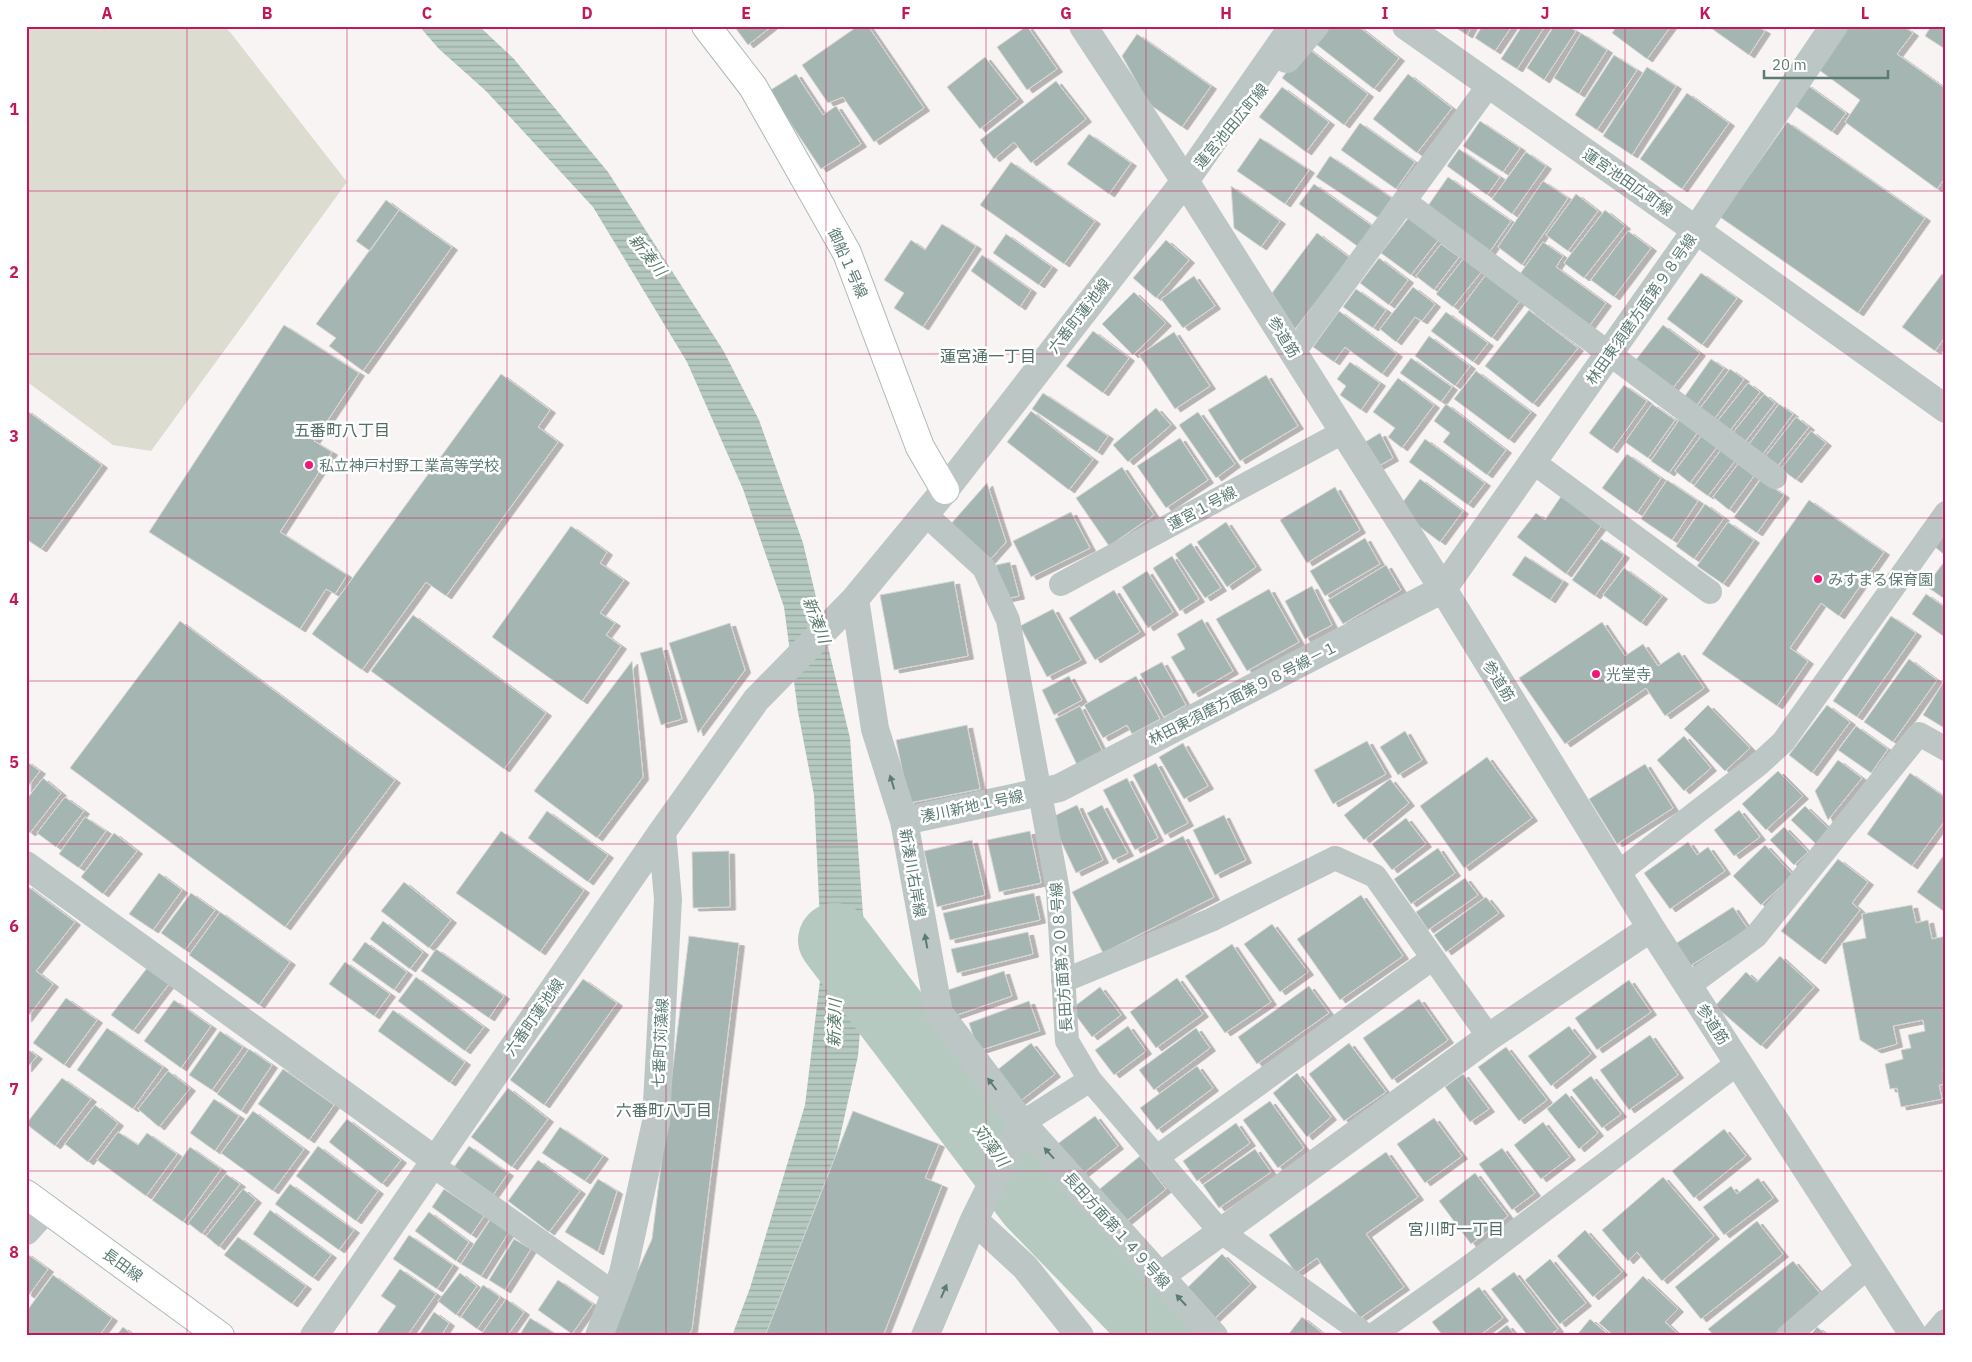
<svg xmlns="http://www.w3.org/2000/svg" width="1972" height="1362" font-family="'IBM Plex Sans','Noto Sans JP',sans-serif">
<defs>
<pattern id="water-rules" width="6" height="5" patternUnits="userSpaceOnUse" patternTransform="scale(1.25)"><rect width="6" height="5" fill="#b5c9c1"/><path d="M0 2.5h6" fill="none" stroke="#96a8a1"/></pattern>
<filter id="shadow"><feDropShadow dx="5.5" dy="3" stdDeviation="0" flood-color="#0004"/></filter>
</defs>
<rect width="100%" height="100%" fill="#f7f4f3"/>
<path fill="#dcdcd1" d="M26,26H224L230,32L347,182L151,451L113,445L26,381Z"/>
<path fill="url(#water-rules)" d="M419,26H479L514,59L608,172L723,350L759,420L803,543L850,738L866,955L858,1056L821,1222L772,1336H732L750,1288L805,1105L822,964L814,795L798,712L784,607L743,489L687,362L593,207L486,91L439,49Z"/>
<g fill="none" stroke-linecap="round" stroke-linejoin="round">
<path stroke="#b5c9c1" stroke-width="74" d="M835,940L1033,1201L1164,1336"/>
</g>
<path fill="#a5b6b2" stroke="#d8d6d5" filter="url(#shadow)" d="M734,26H772L748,45Z
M858,26H868L924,108L874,142L843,97L828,103L802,65Z
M1027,26L1057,69L1027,90L997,47Z
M1324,26H1358L1399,58L1374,89L1312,41Z
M1453,26H1472L1467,35Z
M1482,26H1512L1495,51L1475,38Z
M1522,26H1545L1517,69L1501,59Z
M1554,26H1568L1576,31L1544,80L1527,68Z
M1617,26H1671L1647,59L1612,33Z
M1708,26H1757L1765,31L1749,55Z
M1845,26H1903L1913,33L1897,54L1946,89V177L1937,189L1845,122L1860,100L1815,67Z
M1931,26H1946L1945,49L1925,36Z
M1581,33L1607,50L1579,94L1554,78Z
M1137,34L1211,86L1182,127L1149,104L1122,56Z
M1306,47L1368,94L1344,125L1282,78Z
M1614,55L1637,70L1597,130L1575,115Z
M985,57L1018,99L980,129L947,87Z
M1647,67L1676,86L1632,155L1603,136Z
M796,74L823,115L836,106L861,144L821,169L769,91Z
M1408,74L1452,108L1417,153L1373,119Z
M1056,81L1086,119L1031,163L1014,142L994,159L980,140Z
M1806,84L1846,113L1832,132L1792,104Z
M1282,87L1329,122L1306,152L1259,117Z
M1687,93L1729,123L1682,189L1640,159Z
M1480,121L1520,148L1503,172L1463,146Z
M1787,122L1925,218L1858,313L1720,217Z
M1360,123L1415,162L1396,189L1341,150Z
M1089,134L1131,163L1109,194L1067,164Z
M1260,138L1309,170L1285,204L1237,171Z
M1459,149L1500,177L1487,195L1447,166Z
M1526,152L1546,166L1512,214L1492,199Z
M1330,156L1392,198L1378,218L1316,177Z
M1011,162L1095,221L1064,264L980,205Z
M1448,177L1511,221L1488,254L1425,210Z
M1543,181L1568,198L1522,265L1498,247Z
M1314,184L1375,228L1360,248L1299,204Z
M1231,186L1280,221L1261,247L1234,228Z
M1576,194L1598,211L1568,251L1546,235Z
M386,200L399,210L370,251L356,241Z
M399,210L452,247L363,371L329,346L336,338L316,324Z
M1605,210L1625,226L1584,278L1564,263Z
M1409,217L1439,239L1411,275L1381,253Z
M942,224L976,246L923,327L894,308L904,293L884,280L911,240L925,250Z
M1628,231L1651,248L1614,297L1591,280Z
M1317,233L1350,258L1295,329L1272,293Z
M1006,234L1052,267L1039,285L993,253Z
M1166,240L1189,260L1156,298L1133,278Z
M1543,242L1563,256L1556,267L1606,303L1587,329L1517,278Z
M1441,244L1459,257L1434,290L1416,276Z
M982,255L1031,290L1020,307L971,271Z
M1379,258L1408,280L1389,305L1360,283Z
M1464,258L1482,271L1453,307L1436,294Z
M1488,272L1522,298L1492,338L1458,312Z
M1701,273L1737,298L1702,345L1667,319Z
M1942,274L1946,276V336L1935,351L1902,327Z
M1194,276L1215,306L1183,328L1161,299Z
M1413,287L1435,304L1422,321L1415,317L1396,342L1380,329Z
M1356,289L1386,310L1373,328L1343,307Z
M1134,292L1166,323L1133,355L1102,324Z
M1529,310L1578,348L1533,404L1485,366Z
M1339,311L1397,354L1382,374L1345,347L1334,362L1313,347Z
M1446,312L1488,343L1473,362L1431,331Z
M284,325L359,373L314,441L332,452L280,532L347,575L335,594L326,589L300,629L149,532Z
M1663,325L1700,353L1672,389L1635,361Z
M1093,331L1129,358L1103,393L1066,366Z
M1174,332L1210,386L1175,409L1139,355Z
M1429,336L1470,366L1455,386L1415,356Z
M1411,358L1452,387L1441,402L1400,373Z
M1711,359L1724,368L1694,409L1682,400Z
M1350,362L1380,383L1361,410L1340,395L1346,386L1337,379Z
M1730,369L1744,379L1712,422L1698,411Z
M1476,371L1531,412L1509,440L1454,399Z
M501,374L550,410L538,427L558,442L446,596L426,582L362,670L312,634Z
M1266,375L1298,426L1240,461L1208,410Z
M1398,378L1434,405L1402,448L1388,437L1395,428L1373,412Z
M1748,383L1760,392L1728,433L1716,423Z
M1624,385L1647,401L1612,450L1589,433Z
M1043,393L1108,436L1097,452L1032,409Z
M1764,394L1775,403L1744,443L1732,434Z
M1446,404L1506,450L1487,475L1443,442L1450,433L1434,421Z
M1652,404L1675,420L1648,458L1625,442Z
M1779,404L1793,414L1760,458L1747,447Z
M1156,408L1171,425L1128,462L1113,445Z
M26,410L102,465L41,549L26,539Z
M1031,411L1093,459L1069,490L1007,442Z
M1198,412L1235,464L1216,478L1179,425Z
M1796,417L1809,427L1776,468L1764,458Z
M1679,420L1697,433L1669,473L1651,461Z
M1811,431L1826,443L1796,480L1781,469Z
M1380,433L1393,458L1375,468L1362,444Z
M1702,435L1717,447L1690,483L1675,471Z
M1180,438L1208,480L1166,508L1137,466Z
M1425,439L1485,483L1468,505L1409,462Z
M1721,450L1735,461L1708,496L1694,486Z
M1627,454L1661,478L1637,513L1602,488Z
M1738,464L1754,476L1729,510L1713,497Z
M1122,467L1154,515L1109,546L1076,498Z
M1420,479L1463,511L1440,542L1397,510Z
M1761,479L1784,495L1757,533L1734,517Z
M1667,480L1698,501L1672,540L1641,519Z
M987,483L1006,542L989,561L949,526Z
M1335,487L1360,530L1307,563L1280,520Z
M1562,495L1602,525L1566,574L1517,537L1536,513L1545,520Z
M1809,500L1884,552L1839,616L1821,603L1790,648L1808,661L1777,706L1702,654Z
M1705,504L1724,518L1694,559L1676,546Z
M1071,512L1090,548L1031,577L1013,541Z
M1226,522L1256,567L1227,587L1197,542Z
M1728,522L1754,540L1723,584L1697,566Z
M571,526L607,552L600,563L624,580L600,613L615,623L606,635L621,646L582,701L492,637Z
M1946,533V556L1935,547Z
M1365,538L1380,564L1325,596L1310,571Z
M1601,539L1624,555L1595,596L1572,580Z
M1191,543L1221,588L1205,598L1175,554Z
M1172,556L1199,599L1180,611L1153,568Z
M1525,556L1563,581L1550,600L1512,575Z
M1010,562L1019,596L1005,599L996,565Z
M1944,562L1946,563V600L1926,586Z
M1386,565L1401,590L1343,624L1328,600Z
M1624,568L1662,596L1641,623L1603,595Z
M1147,571L1173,612L1148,628L1122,587Z
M954,581L968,656L894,670L880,595Z
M1312,586L1332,625L1305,639L1285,601Z
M1269,589L1299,642L1247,671L1216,619Z
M1114,590L1140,632L1095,660L1069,618Z
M1926,594L1946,608V638L1912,614Z
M1053,609L1081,660L1047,677L1020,626Z
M413,615L546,713L504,769L371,671Z
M1891,616L1916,633L1857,717L1833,701Z
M1202,619L1233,671L1193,694L1171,657L1185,649L1177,634Z
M180,621L395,780L285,927L70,768Z
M1602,622L1625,656L1643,644L1658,666L1679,652L1704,688L1665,716L1646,688L1565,744L1519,678Z
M730,623L745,670L698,733L669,643Z
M662,647L682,719L661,725L640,653Z
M1909,659L1937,680L1893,742L1864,722Z
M632,661L643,777L597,838L534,791Z
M1162,662L1186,705L1164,717L1140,674Z
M1069,676L1082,700L1054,715L1042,690Z
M1136,676L1160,719L1132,734L1127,725L1103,738L1084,705Z
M1946,678V729L1923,715Z
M1708,705L1750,748L1725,771L1684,729Z
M1827,705L1850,722L1812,773L1789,755Z
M1080,706L1104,754L1078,767L1055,719Z
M967,725L980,789L909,803L896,740Z
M1856,726L1888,749L1871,773L1838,750Z
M1405,731L1422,760L1398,775L1380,747Z
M1684,736L1711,768L1684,791L1657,760Z
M1367,741L1386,774L1333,804L1314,770Z
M1183,743L1208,786L1184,799L1159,757Z
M1487,757L1532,818L1464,868L1420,806Z
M1838,760L1862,778L1828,820L1815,791Z
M26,761L40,771L26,789Z
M1156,763L1188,823L1165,835L1133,775Z
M1645,764L1673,808L1617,844L1589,799Z
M1778,771L1803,796L1766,830L1742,804Z
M1910,773L1946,798V819L1912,866L1867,834Z
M43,778L61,793L30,833L26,830V800Z
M1127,778L1158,838L1135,850L1103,790Z
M1390,779L1409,803L1364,840L1344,815Z
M65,797L84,811L56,847L37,833Z
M1077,805L1103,860L1076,873L1050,818Z
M1102,805L1128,853L1113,860L1087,813Z
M1805,806L1829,829L1816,844L1791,820Z
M1739,810L1760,837L1734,856L1714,830Z
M547,811L608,855L588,882L528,838Z
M1224,815L1246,860L1215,875L1193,830Z
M85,817L106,831L79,868L59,854Z
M1406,818L1426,844L1392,870L1372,844Z
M1784,827L1808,852L1794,865L1770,840Z
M501,831L584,890L540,952L456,893Z
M1030,831L1041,883L999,892L987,840Z
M114,833L137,851L103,894L81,877Z
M1183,836L1214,897L1103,953L1072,892Z
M972,840L985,895L937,907L924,851Z
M1688,842L1697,855L1708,847L1725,871L1670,909L1644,873Z
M1765,845L1793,875L1761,905L1733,876Z
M1438,848L1455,873L1411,904L1394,879Z
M729,851L730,907L693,908L692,852Z
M1946,852V913L1917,892Z
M1838,859L1868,882L1852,903L1860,910L1820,961L1781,931Z
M159,873L182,890L153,930L129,914Z
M1465,878L1478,895L1428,930L1416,912Z
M404,882L451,920L429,948L381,911Z
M26,885L75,922L36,971L53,984L26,1019Z
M191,893L215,910L185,950L161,933Z
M1034,893L1040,920L950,940L943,913Z
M1361,895L1403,956L1340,1000L1297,939Z
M1486,897L1499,913L1446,952L1434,935Z
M1912,905L1916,923L1928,920L1932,939L1946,936V1070H1943L1946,1084L1939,1085L1942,1099L1901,1107L1897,1088L1890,1089L1885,1064L1903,1059L1901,1050L1911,1048L1908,1035L1925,1031L1923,1020L1893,1026L1897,1044L1876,1050L1860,1040L1842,943L1866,938L1862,914Z
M1733,907L1748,929L1690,966L1675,944Z
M220,912L290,962L259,1005L189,955Z
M383,921L423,952L410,969L370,939Z
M1272,924L1308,972L1280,992L1244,944Z
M1028,932L1033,954L957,973L951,949Z
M689,936L739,943L692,1329L688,1336H608L652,1239Z
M365,942L407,972L394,990L352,960Z
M1232,944L1271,1002L1225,1033L1185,976Z
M436,949L504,996L489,1018L421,971Z
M1780,956L1814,987L1761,1046L1715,1006L1746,972L1757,982Z
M345,962L390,994L374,1016L329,984Z
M147,968L169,984L133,1031L111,1015Z
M1004,971L1012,996L954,1016L945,991Z
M416,977L484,1027L465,1051L398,1001Z
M1177,978L1203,1014L1156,1048L1130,1012Z
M583,979L617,1003L544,1105L510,1080Z
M1629,980L1651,1012L1597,1050L1575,1018Z
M1309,986L1329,1013L1257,1064L1238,1037Z
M1100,987L1121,1015L1092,1037L1071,1009Z
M66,998L97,1020L64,1065L33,1043Z
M1419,999L1448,1040L1392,1080L1363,1038Z
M174,1000L211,1026L181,1068L144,1041Z
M1029,1001L1040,1031L978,1051L969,1023Z
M393,1010L465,1062L450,1083L378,1031Z
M1128,1026L1146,1051L1114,1075L1095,1050Z
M1569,1026L1591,1054L1551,1086L1528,1056Z
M107,1028L163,1067L133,1109L77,1070Z
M1196,1028L1210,1048L1154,1090L1139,1070Z
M220,1031L243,1047L212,1090L189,1075Z
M1650,1035L1678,1075L1629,1110L1600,1070Z
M1031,1043L1055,1074L1019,1102L996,1071Z
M1349,1043L1386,1092L1344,1121L1309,1074Z
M1506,1047L1547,1100L1519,1121L1478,1067Z
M26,1048L37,1056L26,1069Z
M249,1049L272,1065L241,1111L217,1094Z
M1197,1066L1213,1088L1157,1130L1140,1108Z
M283,1069L334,1105L309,1140L258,1104Z
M168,1071L190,1088L159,1127L138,1109Z
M1297,1073L1331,1117L1307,1137L1273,1093Z
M1463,1074L1489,1109L1470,1122L1445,1087Z
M1591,1076L1621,1114L1602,1128L1572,1090Z
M62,1078L91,1099L55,1146L26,1124Z
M508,1088L548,1119L512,1167L471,1137Z
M1566,1093L1598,1133L1579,1149L1547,1109Z
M214,1099L239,1116L215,1151L190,1133Z
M1270,1101L1304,1148L1278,1168L1243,1120Z
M95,1105L118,1123L88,1162L65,1144Z
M253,1111L304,1149L273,1191L221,1153Z
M853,1111L939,1144L925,1178L942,1185L883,1336H765Z
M1095,1116L1118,1146L1080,1176L1056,1145Z
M1434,1118L1462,1156L1425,1183L1397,1144Z
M347,1119L401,1160L382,1184L329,1142Z
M1543,1122L1570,1157L1541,1179L1514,1145Z
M1236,1123L1250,1143L1197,1181L1183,1161Z
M560,1127L603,1156L585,1181L542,1153Z
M1724,1129L1746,1156L1694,1198L1672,1171Z
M118,1132L138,1145L147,1133L177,1154L146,1196L97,1160Z
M318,1146L378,1191L356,1221L296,1176Z
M469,1146L508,1173L493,1195L454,1167Z
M190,1147L221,1169L183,1222L152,1200Z
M1502,1148L1535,1193L1512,1210L1479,1164Z
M1255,1149L1271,1172L1219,1208L1203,1185Z
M1386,1152L1418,1197L1366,1234L1404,1287L1360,1318L1317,1258L1296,1273L1269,1235Z
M1140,1156L1166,1189L1123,1224L1096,1192Z
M538,1160L580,1191L549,1232L508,1201Z
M1475,1173L1508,1216L1471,1244L1439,1201Z
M226,1174L240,1184L202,1234L188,1223Z
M1663,1177L1714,1236L1662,1281L1637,1252L1628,1261L1602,1230Z
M1758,1178L1773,1198L1724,1235L1703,1207L1731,1186L1737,1194Z
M598,1179L617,1191L598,1252L565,1232Z
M290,1184L354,1230L339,1250L275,1204Z
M243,1189L256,1200L219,1247L206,1236Z
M444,1189L484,1216L471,1235L432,1207Z
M270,1210L331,1255L313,1278L253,1234Z
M429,1212L469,1242L456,1261L415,1231Z
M490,1220L509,1232L481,1276L461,1264Z
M1757,1221L1783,1254L1701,1319L1675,1287Z
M1585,1230L1622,1272L1593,1297L1557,1256Z
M409,1235L453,1265L437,1289L393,1259Z
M238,1237L306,1286L292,1304L224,1255Z
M514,1239L531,1249L505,1290L489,1280Z
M26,1253L48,1269L29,1295L26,1293Z
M1222,1254L1251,1284L1213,1320L1184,1291Z
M1550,1259L1586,1303L1560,1324L1525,1280Z
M1793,1261L1823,1297L1775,1336H1714L1708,1329Z
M400,1269L436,1294L407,1336H375L396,1306L381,1296Z
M1514,1272L1558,1329L1549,1336H1528L1491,1289Z
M460,1273L477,1286L456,1315L438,1301Z
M53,1275L112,1318L99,1336H26V1312Z
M1643,1276L1678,1309L1665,1322L1680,1336H1614L1599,1323Z
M558,1280L593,1304L572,1334L538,1310Z
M483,1285L500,1297L477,1329L461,1317Z
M1479,1287L1503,1318L1479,1336H1443L1432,1322Z
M506,1299L524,1312L507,1336H480Z
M434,1312L449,1323L441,1336H418Z
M1302,1317L1326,1336H1287Z
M530,1318L559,1336H519Z
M1590,1319L1610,1336H1576Z
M1507,1325L1516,1336H1493Z
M123,1327L134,1336H116Z
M1817,1327L1828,1336H1810Z"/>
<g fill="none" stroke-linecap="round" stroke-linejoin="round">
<defs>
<path id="secondary" d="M706,26L753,87L847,253L920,447L945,490
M26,1194L220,1336"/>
</defs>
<use href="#secondary" stroke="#acbab6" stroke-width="30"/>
<path stroke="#bcc6c4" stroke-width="24" d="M1404,201L1775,477
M1294,352L1489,85
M1533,462L1710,592
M925,514L984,568L1008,620L1058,891L1067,1041L1090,1080L1220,1231L1367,1336
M1061,584L1343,432
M1618,873L1759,764L1783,742L1946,513
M1063,981L1211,920L1335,858L1375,876L1489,1037
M1688,986L1756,936L1919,734L1946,749
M1022,1123L1090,1080
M1157,1157L1433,958
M432,1165L615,1294
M1372,1336L1469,1267L1738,1063
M1788,1336L1869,1266"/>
<path stroke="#bcc6c4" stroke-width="28" d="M1083,26L1185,181L1443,589L1651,928L1914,1336
M1406,26L1696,230L1946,409
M1287,59L1315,26
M855,599L875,729L904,821L939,1013L1022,1123L1214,1336
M904,821L1059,788L1443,589L1696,230L1834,26
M26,865L435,1160
M974,1220L1025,1267L1080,1336
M26,1231L46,1209
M1159,1277L1489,1037L1651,928
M314,1336L662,832L756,700L855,599L945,490L1185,181L1293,26
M599,1336L623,1273L656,1122L668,899L662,832
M925,1336L974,1220L1022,1123
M1935,1336L1946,1323"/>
<use href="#secondary" stroke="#fff" stroke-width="28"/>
</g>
<defs><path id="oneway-solid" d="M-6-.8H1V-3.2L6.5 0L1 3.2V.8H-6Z" transform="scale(1.25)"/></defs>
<g fill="#5b7b73">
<use href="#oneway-solid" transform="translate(892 782) rotate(-107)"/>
<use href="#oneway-solid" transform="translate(926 941) rotate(-100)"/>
<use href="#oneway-solid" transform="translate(992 1084) rotate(-127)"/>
<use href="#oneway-solid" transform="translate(1049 1153) rotate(-132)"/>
<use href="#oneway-solid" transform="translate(944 1291) rotate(-67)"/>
<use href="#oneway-solid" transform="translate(1181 1300) rotate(-133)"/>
</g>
<path fill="none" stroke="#c2185b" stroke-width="1" stroke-opacity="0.55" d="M187,26V1336M347,26V1336M507,26V1336M666,26V1336M826,26V1336M986,26V1336M1146,26V1336M1306,26V1336M1465,26V1336M1625,26V1336M1785,26V1336M26,191H1946M26,354H1946M26,518H1946M26,681H1946M26,844H1946M26,1008H1946M26,1171H1946"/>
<g fill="#f31679" stroke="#fff" stroke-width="2">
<circle cx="309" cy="465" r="5"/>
<circle cx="1818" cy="579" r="5"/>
<circle cx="1596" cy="674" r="5"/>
</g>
<g text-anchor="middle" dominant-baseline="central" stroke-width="5" stroke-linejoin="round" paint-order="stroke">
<g font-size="15" fill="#5b7b73" stroke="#fff">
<text transform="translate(1231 126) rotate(-50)">蓮宮池田広町線</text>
<text transform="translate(1628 182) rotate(35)">蓮宮池田広町線</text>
<text transform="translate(848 263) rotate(66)">御船１号線</text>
<text transform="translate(1641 309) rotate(-55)">林田東須磨方面第９８号線</text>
<text transform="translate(1079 316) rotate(-52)">六番町蓮池線</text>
<text transform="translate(1284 337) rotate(58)">参道筋</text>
<text transform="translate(1202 508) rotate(-28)">蓮宮１号線</text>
<text transform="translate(1499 681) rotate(58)">参道筋</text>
<text transform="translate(1243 693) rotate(-27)">林田東須磨方面第９８号線－１</text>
<text transform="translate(972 806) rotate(-12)">湊川新地１号線</text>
<text transform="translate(913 873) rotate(80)">新湊川右岸線</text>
<text transform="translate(1061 957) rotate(-94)">長田方面第２０８号線</text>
<text transform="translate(534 1017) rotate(-55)">六番町蓮池線</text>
<text transform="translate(1713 1024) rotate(57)">参道筋</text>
<text transform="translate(660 1043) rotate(-87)">七番町苅藻線</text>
<text transform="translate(1117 1230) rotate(48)">長田方面第１４９号線</text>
<text transform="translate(123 1265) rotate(36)">長田線</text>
</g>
<g font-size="15" fill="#5b7b73" stroke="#fff" text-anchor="start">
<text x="319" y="465">私立神戸村野工業高等学校</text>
<text x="1828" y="579">みすまる保育園</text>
<text x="1606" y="674">光堂寺</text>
</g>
<g font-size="16" font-style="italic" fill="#5a7c6e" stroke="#fff">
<text transform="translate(648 255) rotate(51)">新湊川</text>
<text transform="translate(817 620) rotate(69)">新湊川</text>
<text transform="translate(834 1023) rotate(-88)">新湊川</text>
<text transform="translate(991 1145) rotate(53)">苅藻川</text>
</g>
<g font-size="16" fill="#516b65" stroke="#fff">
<text x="988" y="356">蓮宮通一丁目</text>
<text x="342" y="430">五番町八丁目</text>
<text x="664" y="1110">六番町八丁目</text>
<text x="1456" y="1229">宮川町一丁目</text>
</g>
</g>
<rect width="1972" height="1362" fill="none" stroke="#ffffff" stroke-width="55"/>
<path d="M1764 70v8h124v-8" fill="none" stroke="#5b7b73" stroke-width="2.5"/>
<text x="1772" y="70" font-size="15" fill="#5b7b73" stroke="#ffffff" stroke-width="4" paint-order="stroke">20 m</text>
<rect x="28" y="28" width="1916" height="1306" fill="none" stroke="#c2185b" stroke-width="2"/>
<g font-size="16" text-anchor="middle" font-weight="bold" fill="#c2185b">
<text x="107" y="19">A</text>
<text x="267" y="19">B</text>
<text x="427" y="19">C</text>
<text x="587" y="19">D</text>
<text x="746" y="19">E</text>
<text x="906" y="19">F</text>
<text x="1066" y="19">G</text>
<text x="1226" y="19">H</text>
<text x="1385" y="19">I</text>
<text x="1545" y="19">J</text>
<text x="1705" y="19">K</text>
<text x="1865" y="19">L</text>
<text x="14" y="115">1</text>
<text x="14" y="278">2</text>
<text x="14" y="442">3</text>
<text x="14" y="605">4</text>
<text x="14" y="768">5</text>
<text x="14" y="932">6</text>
<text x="14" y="1095">7</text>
<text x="14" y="1258">8</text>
</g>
</svg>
